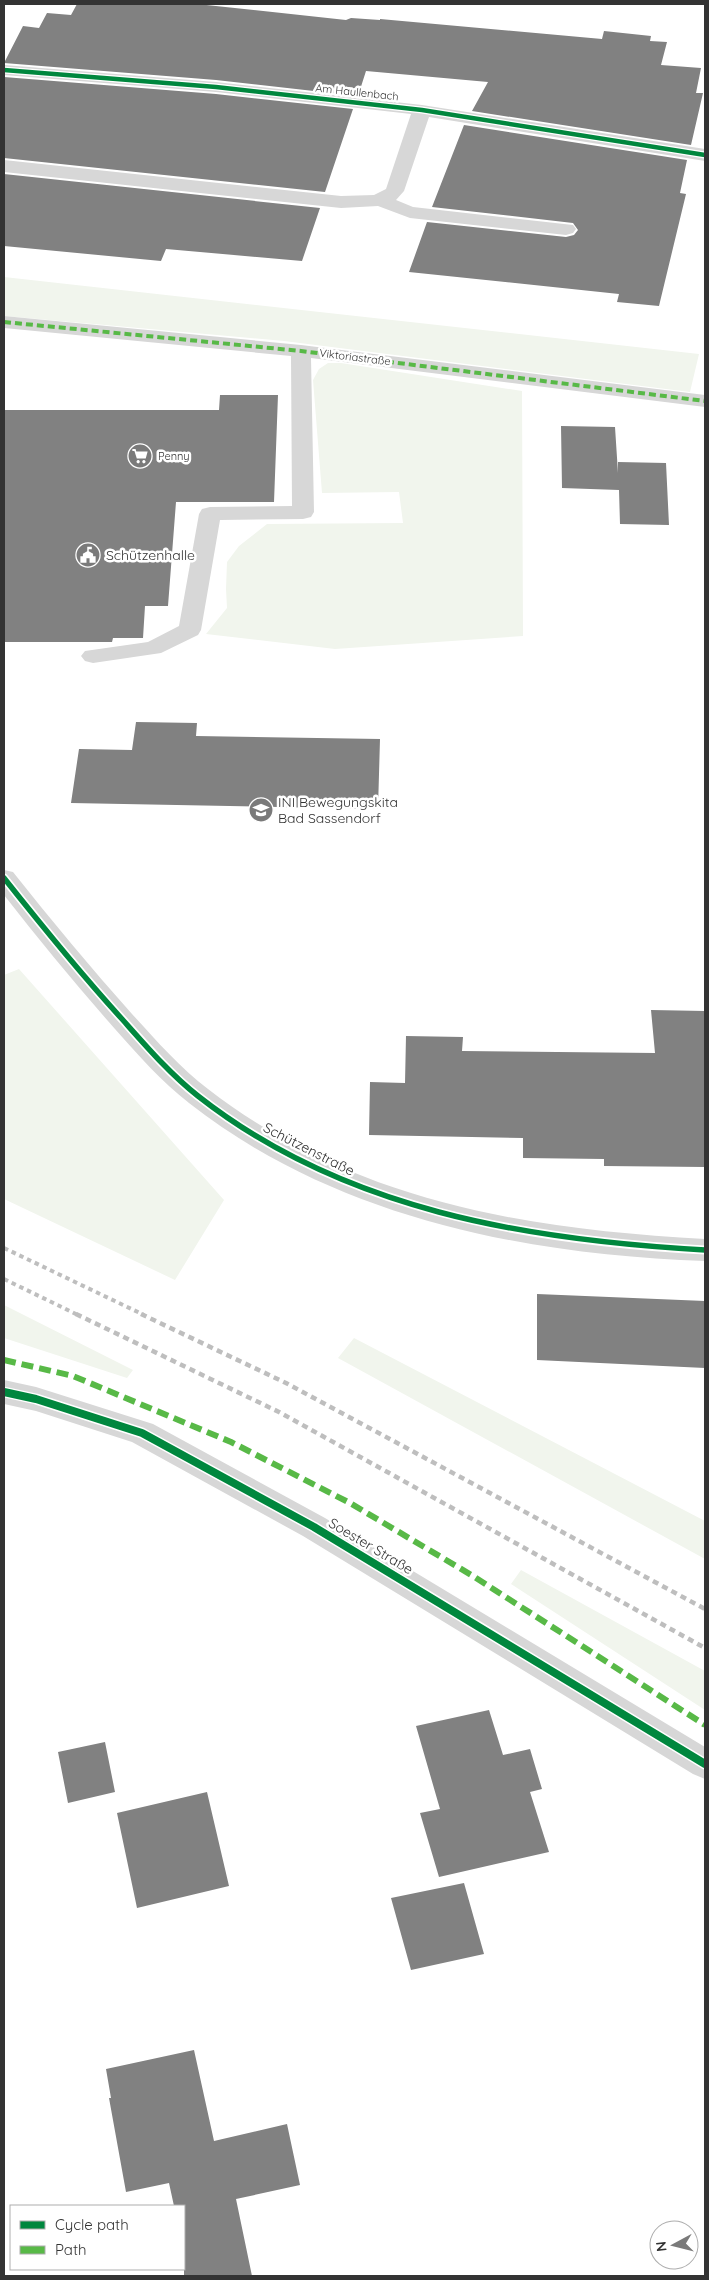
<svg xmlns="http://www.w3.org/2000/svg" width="709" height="2280" font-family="Quicksand,sans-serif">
<rect width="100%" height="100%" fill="#fff"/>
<path fill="#f1f5ed" d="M4,277L699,354L690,392L284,341L4,316Z
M328,363H341L522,391L523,636L335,649L206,634L227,608L226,589L227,562L239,546L267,524L403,523L399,492L322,493L313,380L319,369Z
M19,969L224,1200L175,1280L4,1199V975Z
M4,1305L133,1370L127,1378L4,1338Z
M354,1338L705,1521V1559L338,1358Z
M521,1570L705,1671V1710L511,1584Z"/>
<path fill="#818181" d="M77,4H197L346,20L351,18L380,20V19L602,39L604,31L651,36L650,41L667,42L661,65L701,68L696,93H703L691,145L472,111L488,82L366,71L358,96L216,80L4,63L23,26L39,28L47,13L71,15Z
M4,77L216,94L353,109L325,192L4,158Z
M464,125L687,160L680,193L686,194L659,306L617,302L619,294L409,272L427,222L566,237L574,235L578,230L573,223L432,207Z
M4,174L320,208L302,261L166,249L161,261L4,246Z
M220,395H278L274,502H176L168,606H145L143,638H113L112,642H4V410H219Z
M561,426L615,427L618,473V462L666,463L669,525L620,524L619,490L562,488Z
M136,722L197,723L196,736L380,739L378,809L71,803L79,749L132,750Z
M651,1010L705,1011V1167L604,1166V1159L523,1158V1138L369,1135L370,1082L405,1083L406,1036L463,1037L462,1051L655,1053Z
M537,1294L705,1301V1368L537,1360Z
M489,1710L503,1755L530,1749L542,1789L530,1792L549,1852L439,1877L420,1813L440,1809L416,1726Z
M105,1742L115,1792L68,1803L58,1752Z
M207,1792L229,1886L137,1908L117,1813Z
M464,1883L484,1954L411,1970L391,1898Z
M194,2050L214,2141L287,2124L300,2185L236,2199L252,2276H184V2206H174L169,2183L126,2192L109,2098H111L106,2069Z"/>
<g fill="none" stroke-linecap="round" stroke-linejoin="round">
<path fill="#d7d7d7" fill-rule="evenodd" d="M4,65L216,82L422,105L705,149V161L429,117L404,191L396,200L413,207L573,225L576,229L573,233L566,235L410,218L378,206L341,208L4,172V160L341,196L374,195L386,189L411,114L216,92L4,75Z
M4,316L301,345L705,395V407L311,358L314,512L311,517L303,519L220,520L201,630L198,635L161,653L93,663L85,661L81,656L85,651L148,642L179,626L199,514L202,509L210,507L292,506L291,356L4,328Z
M4,870L13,872C51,920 91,968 132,1014C156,1040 180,1068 208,1089C354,1202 526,1229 705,1239V1261C525,1255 334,1217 189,1103C162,1082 138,1055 115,1029C77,986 40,941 4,895Z
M4,1380L36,1387L153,1424L325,1518L705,1747V1779L693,1774L303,1536L132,1442L36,1411L4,1404Z"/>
<path stroke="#bebebe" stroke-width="4" stroke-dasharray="4.5 4" stroke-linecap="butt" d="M4,1248L144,1315
M4,1279L78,1315"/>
<path stroke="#bebebe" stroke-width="4.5" stroke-dasharray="6 4.5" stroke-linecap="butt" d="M76,1314L279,1412L705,1648
M141,1314L286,1383L705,1609"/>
<path stroke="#58b947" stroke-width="4" stroke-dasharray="7 4" stroke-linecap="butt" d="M4,322L301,351L705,401"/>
<path stroke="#58b947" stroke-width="6" stroke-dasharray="12 6" stroke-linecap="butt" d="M4,1360L73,1376L231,1442L350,1503L473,1576L705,1725"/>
<defs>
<path id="cycleway-far2" d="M4,70L216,87L422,110L705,155"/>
<path id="cycleway-far1" d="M4,878C42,926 81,974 122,1019C146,1046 170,1074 198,1096C343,1210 526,1240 705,1250"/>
<path id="cycleway" d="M4,1392L36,1399L142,1433L314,1527L705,1764"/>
</defs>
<use href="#cycleway-far2" stroke="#fff" stroke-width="7"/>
<use href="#cycleway-far1" stroke="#fff" stroke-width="9"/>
<use href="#cycleway" stroke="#fff" stroke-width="11"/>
<use href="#cycleway-far2" stroke="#00873e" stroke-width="4.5"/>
<use href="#cycleway-far1" stroke="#00873e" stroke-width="5.5"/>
<use href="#cycleway" stroke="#00873e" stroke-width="8"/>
</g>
<defs>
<symbol id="supermarket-disc" viewBox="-11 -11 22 22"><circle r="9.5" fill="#7a7a7a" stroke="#fff"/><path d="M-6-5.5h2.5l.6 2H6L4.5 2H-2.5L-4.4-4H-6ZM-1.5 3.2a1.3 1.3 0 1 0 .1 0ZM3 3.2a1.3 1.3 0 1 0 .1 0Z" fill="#fff"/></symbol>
<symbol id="civic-disc" viewBox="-11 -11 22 22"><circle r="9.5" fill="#7a7a7a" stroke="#fff"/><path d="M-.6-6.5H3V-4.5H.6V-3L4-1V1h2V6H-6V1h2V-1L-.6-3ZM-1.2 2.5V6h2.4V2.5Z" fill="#fff"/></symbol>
<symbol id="school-disc" viewBox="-11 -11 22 22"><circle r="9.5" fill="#7a7a7a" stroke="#fff"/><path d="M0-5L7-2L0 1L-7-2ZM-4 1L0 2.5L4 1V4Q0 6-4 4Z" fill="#fff"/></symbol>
</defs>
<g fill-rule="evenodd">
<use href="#supermarket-disc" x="126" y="442" width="28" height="28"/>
<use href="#civic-disc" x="74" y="541" width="28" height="28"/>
<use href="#school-disc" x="247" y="796" width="28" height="28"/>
</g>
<g text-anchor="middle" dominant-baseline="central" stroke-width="5" stroke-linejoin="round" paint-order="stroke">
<g font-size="11" fill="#333" stroke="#fff">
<text transform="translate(357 92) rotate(6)">Am Haullenbach</text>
<text transform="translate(355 357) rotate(7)">Viktoriastraße</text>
</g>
<g font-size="11" fill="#333" stroke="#fff" text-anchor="start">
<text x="158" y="456">Penny</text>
</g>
<g font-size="14" fill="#333" stroke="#fff" text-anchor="start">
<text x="106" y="555">Schützenhalle</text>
<text x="278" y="802">INI Bewegungskita<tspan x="278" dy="16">Bad Sassendorf</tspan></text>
</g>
<g font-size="14" fill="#333" stroke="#fff">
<text transform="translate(309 1149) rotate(27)">Schützenstraße</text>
<text transform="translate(371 1546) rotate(31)">Soester Straße</text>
</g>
</g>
<rect width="709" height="2280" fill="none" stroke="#333333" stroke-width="10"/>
<rect x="10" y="2205" width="175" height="65" fill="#ffffff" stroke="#adadad"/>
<rect x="20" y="2221" width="25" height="8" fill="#00873e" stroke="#adadad"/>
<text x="55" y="2230" font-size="15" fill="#333333">Cycle path</text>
<rect x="20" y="2246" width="25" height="8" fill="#58b947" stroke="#adadad"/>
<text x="55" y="2255" font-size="15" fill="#333333">Path</text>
<g transform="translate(674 2245) rotate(263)"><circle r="24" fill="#ffffff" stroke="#adadad"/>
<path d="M0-4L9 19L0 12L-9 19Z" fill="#7a7a7a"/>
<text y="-8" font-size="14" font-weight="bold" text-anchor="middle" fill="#333333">N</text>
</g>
</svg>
